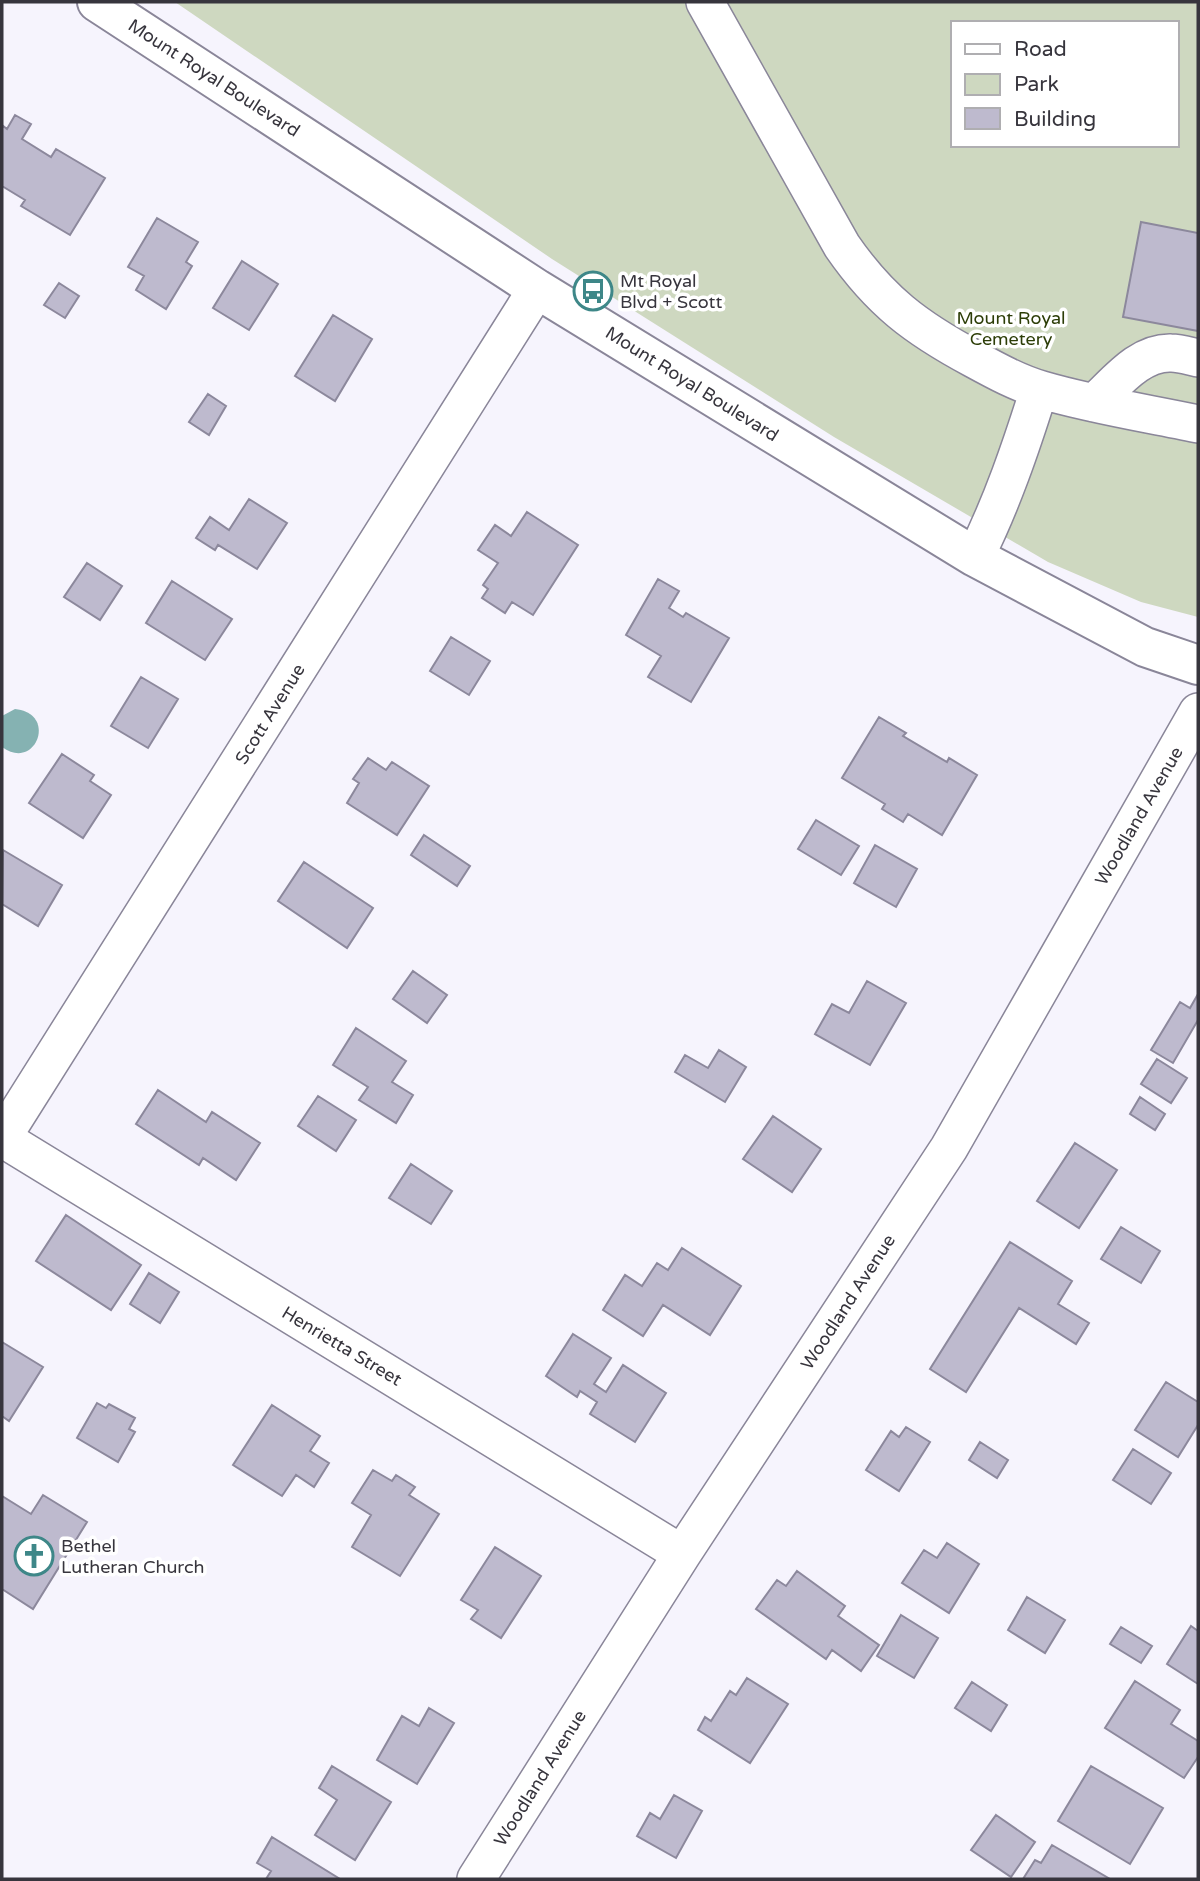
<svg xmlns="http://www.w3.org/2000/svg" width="1200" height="1881" font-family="'Varela Round',sans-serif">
<rect width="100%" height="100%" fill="#f6f4fd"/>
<path fill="#ced8c0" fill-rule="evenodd" d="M175,2H1198V617L1141,602L1048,562L834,437L552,259ZM953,23H1177V145H953Z"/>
<path fill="#85b2b2" d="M15,709C58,713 36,772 2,747V716Z"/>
<path fill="#bebace" stroke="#8c889c" stroke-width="2" d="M15,115L31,124L22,139L51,157L56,149L105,178L70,235L21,206L25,200L2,186V125L7,129Z
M157,218L198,242L186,262L192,266L166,309L136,290L144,276L128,267Z
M1141,222L1198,233V331L1123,317Z
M242,261L278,284L249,330L213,308Z
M59,283L79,296L65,318L44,305Z
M333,315L372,339L335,401L295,376Z
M208,394L226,406L209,435L189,422Z
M249,499L287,523L257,569L218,545L215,550L196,538L210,517L229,530Z
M527,512L578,545L533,615L512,602L505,613L482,598L488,589L483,585L498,563L478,550L495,525L511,536Z
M87,563L122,586L100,620L64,597Z
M658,579L679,591L669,608L683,617L686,613L729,638L691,702L648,677L661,656L626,635Z
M172,581L232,619L205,660L146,623Z
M451,637L490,661L469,695L430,671Z
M141,677L178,699L148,748L111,726Z
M879,717L906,733L903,736L947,762L949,758L977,775L942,835L908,814L903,822L882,809L885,804L842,778Z
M62,754L94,775L90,781L111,795L83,838L29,803Z
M368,758L386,770L392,762L429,786L397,835L347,803L359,783L353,779Z
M816,820L859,846L841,875L798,849Z
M424,835L470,866L457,886L411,855Z
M875,845L917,869L896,907L854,883Z
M3,850L62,885L38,926L2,904Z
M304,862L373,908L347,948L278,901Z
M413,971L447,995L427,1023L393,999Z
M867,981L906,1003L870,1065L815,1034L832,1004L849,1013Z
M1198,994V1020L1173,1063L1151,1050L1180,1002L1190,1008Z
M356,1028L406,1061L392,1082L413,1095L396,1123L359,1100L368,1087L333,1065Z
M719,1050L746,1067L725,1102L675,1072L685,1055L708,1068Z
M1157,1059L1187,1078L1171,1103L1141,1084Z
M158,1090L206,1122L212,1112L260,1143L236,1180L203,1158L199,1165L136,1124Z
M318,1096L356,1120L336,1151L298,1126Z
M1140,1097L1165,1114L1155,1130L1130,1114Z
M773,1116L821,1149L792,1192L743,1159Z
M1075,1143L1117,1170L1079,1228L1037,1201Z
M411,1164L452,1191L431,1224L389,1198Z
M66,1215L141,1265L111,1310L36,1261Z
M1121,1227L1160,1251L1141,1283L1101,1259Z
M1010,1242L1072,1281L1058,1304L1089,1323L1076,1344L1019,1308L966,1392L930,1369Z
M682,1248L741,1286L710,1335L663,1305L643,1336L603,1310L625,1275L642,1286L657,1263L668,1270Z
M149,1273L179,1292L160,1323L130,1304Z
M573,1334L611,1358L594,1384L606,1392L623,1365L666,1393L635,1442L590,1414L597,1402L580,1391L577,1397L546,1376Z
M2,1342L43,1367L9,1421L2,1416Z
M1166,1382L1198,1402V1425L1178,1457L1135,1430Z
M97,1403L106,1408L109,1404L135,1418L129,1429L135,1432L118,1462L77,1438Z
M272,1405L320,1436L310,1451L329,1463L314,1487L296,1475L282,1496L233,1465Z
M906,1427L930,1442L899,1491L866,1470L891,1431L899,1437Z
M980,1442L1008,1460L997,1478L969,1460Z
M1133,1449L1171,1473L1151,1504L1113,1480Z
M373,1470L392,1481L396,1475L415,1487L409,1495L439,1514L400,1576L352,1547L371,1515L352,1503Z
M43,1495L87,1522L33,1609L2,1589V1496L31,1514Z
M947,1543L979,1564L949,1613L902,1583L924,1550L937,1558Z
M495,1547L541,1576L501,1638L471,1619L478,1610L461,1600Z
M797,1571L845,1606L838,1616L879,1645L861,1671L832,1650L826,1659L756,1609L777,1580L786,1586Z
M1027,1597L1065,1620L1045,1653L1008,1630Z
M901,1615L938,1638L914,1678L877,1656Z
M1191,1626L1198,1631V1684L1167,1664Z
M1121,1627L1152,1646L1141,1663L1110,1644Z
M747,1678L788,1704L750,1763L698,1730L705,1717L711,1721L730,1691L736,1695Z
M1135,1681L1180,1710L1171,1724L1198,1741V1757L1184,1778L1105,1728Z
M972,1682L1007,1705L991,1731L955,1708Z
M429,1708L454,1723L417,1784L377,1760L402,1716L419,1726Z
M332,1766L391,1802L355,1860L315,1835L337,1800L319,1788Z
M1091,1766L1163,1808L1130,1864L1058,1821Z
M674,1795L702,1811L676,1858L637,1836L650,1813L660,1819Z
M996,1815L1035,1842L1011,1877L971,1850Z
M272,1837L340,1879H266L271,1871L257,1863Z
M1052,1845L1110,1879H1023L1035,1860L1041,1863Z"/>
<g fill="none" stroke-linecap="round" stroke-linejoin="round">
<defs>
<path id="minor" d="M705,2L842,246C880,301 916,328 974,359C996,371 1018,383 1042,390C1093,405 1146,413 1198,424
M1094,403C1116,383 1139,352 1171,353C1180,353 1189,356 1198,358
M975,557C1002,503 1021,447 1039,390
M2,1138L537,289
M2,1138L682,1554
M476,1879L682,1554L949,1148L1198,712"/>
<path id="major" d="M97,2L537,289L975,557L1145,647L1198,665"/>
</defs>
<use href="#minor" stroke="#8a8699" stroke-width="40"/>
<use href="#major" stroke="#8a8699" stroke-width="42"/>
<use href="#minor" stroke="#fff" stroke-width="37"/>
<use href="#major" stroke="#fff" stroke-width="38"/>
</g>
<defs>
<symbol id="bus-ring" viewBox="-11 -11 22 22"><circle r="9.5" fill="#fff" stroke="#3e8788" stroke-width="1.5"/><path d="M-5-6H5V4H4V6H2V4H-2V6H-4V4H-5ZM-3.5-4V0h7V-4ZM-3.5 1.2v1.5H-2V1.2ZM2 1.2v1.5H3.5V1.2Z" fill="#3e8788"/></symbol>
<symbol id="church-ring" viewBox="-11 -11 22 22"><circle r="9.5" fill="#fff" stroke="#3e8788" stroke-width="1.5"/><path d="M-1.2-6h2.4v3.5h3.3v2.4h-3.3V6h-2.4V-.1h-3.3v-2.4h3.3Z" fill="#3e8788"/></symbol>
</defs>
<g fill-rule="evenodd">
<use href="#bus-ring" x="571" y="269" width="44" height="44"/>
<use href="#church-ring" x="12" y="1534" width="44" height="44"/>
</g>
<g text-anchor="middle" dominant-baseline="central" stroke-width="7" stroke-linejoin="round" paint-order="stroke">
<g font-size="18" fill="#37353d" stroke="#fff">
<text transform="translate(214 78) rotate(33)">Mount Royal Boulevard</text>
<text transform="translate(692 384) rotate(32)">Mount Royal Boulevard</text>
<text transform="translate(270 714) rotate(-58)">Scott Avenue</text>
<text transform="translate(1139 816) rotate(-60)">Woodland Avenue</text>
<text transform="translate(848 1302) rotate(-57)">Woodland Avenue</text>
<text transform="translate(342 1346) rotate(31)">Henrietta Street</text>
<text transform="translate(540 1778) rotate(-58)">Woodland Avenue</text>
</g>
<g font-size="18" fill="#37353d" stroke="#fff" text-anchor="start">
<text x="620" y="281">Mt Royal<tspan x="620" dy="21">Blvd + Scott</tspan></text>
<text x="61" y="1546">Bethel<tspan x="61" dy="21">Lutheran Church</tspan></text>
</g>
<g font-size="18" fill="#2c3d07" stroke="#fff">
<text x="1011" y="318">Mount Royal<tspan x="1011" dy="21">Cemetery</tspan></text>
</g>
</g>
<rect width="1200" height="1881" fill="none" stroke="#37353d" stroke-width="7"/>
<rect x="951" y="21" width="228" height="126" fill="#ffffff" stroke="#afaeb1" stroke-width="2"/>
<rect x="965" y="44" width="35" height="10" fill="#ffffff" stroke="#afaeb1" stroke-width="2"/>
<text x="1014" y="56" font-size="21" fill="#37353d">Road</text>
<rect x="965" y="74" width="35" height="21" fill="#ced8c0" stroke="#afaeb1" stroke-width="2"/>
<text x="1014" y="91" font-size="21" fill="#37353d">Park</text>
<rect x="965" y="108" width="35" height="21" fill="#bebace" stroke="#afaeb1" stroke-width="2"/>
<text x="1014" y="126" font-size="21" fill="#37353d">Building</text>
</svg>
